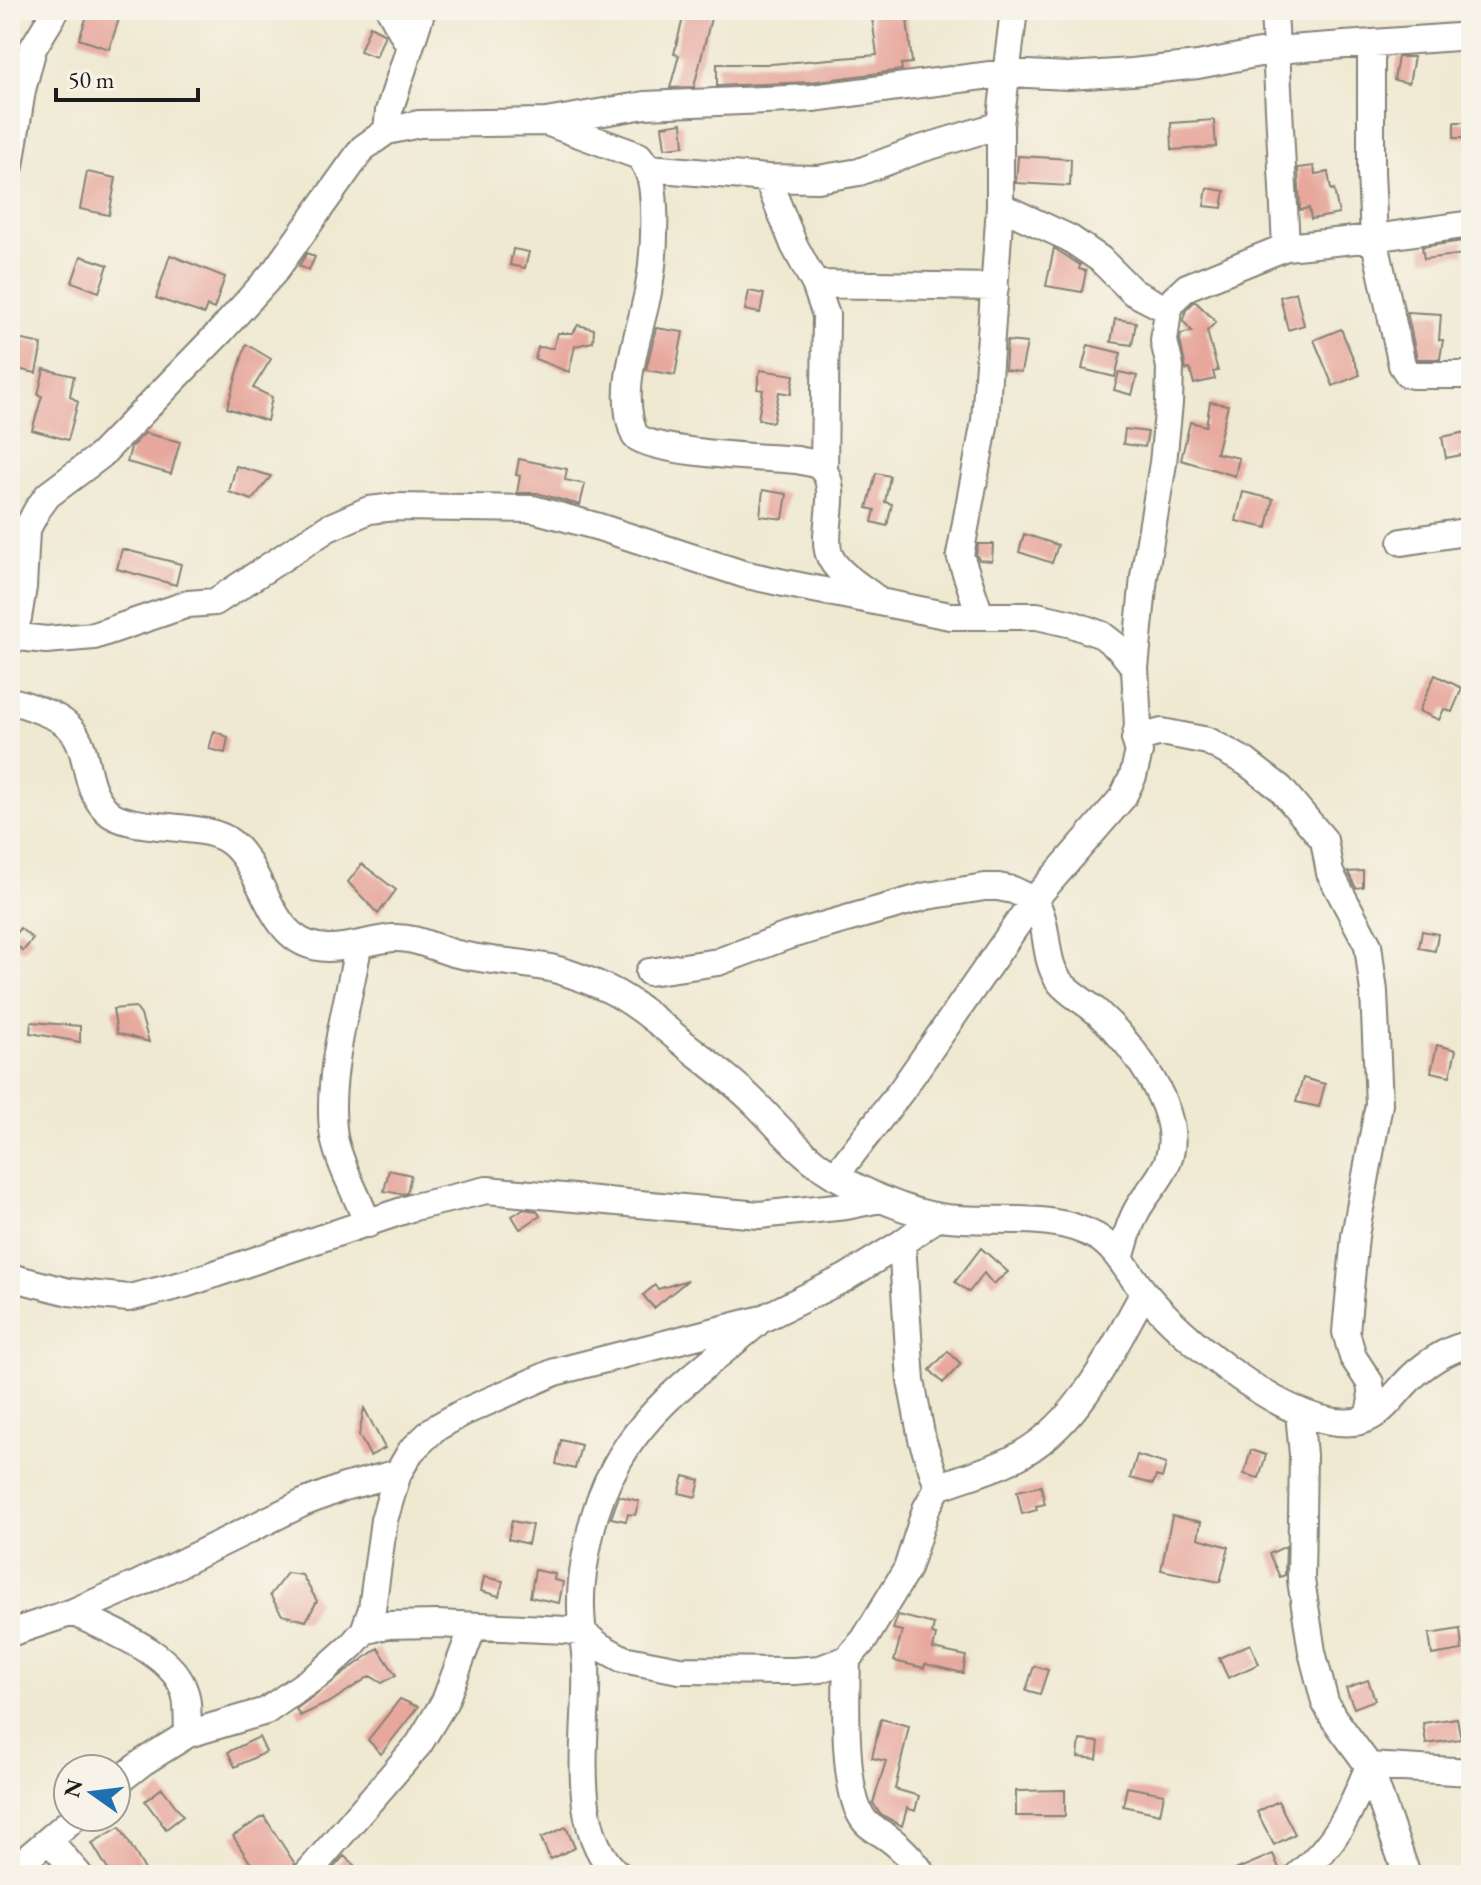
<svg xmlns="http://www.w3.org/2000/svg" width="1481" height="1885" font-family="'EB Garamond',serif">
<rect width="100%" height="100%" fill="#f7f3e8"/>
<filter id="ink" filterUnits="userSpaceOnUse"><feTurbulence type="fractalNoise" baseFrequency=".0125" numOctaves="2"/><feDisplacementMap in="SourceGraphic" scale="16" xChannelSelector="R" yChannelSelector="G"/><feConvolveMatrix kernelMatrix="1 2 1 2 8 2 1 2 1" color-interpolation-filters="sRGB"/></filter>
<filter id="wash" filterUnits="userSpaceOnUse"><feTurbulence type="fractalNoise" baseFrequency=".006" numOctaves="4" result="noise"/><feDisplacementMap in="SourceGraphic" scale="32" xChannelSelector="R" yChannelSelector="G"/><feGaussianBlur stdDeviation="1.8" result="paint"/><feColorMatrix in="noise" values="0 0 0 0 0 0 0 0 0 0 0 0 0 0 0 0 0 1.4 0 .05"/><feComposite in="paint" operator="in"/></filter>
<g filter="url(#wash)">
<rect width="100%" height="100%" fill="#efe9d2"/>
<g id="blocks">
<path fill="#e7a79d" d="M89,10H111L121,13L109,49L79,39Z
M685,10H713L694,87L670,88L679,55L674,54Z
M871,10H906L912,63L901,64L902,70L811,82L717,86V64H771L877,55Z
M370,26L385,34L376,57L360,51Z
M1398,57H1414L1409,83L1394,80Z
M1214,120L1216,147L1172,150L1171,123Z
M1454,122H1471V138H1454Z
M682,123L684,146L665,148L662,126Z
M1018,156L1071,159L1070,186L1016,183Z
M1314,166L1315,174L1328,172L1331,190L1334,189L1339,214L1311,219L1309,208L1300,210L1298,168Z
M87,172L116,178L109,215L80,209Z
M1207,188L1225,191L1222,208L1204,206Z
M1463,241L1465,254L1424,259L1422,247Z
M1054,248L1080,265L1079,269L1086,271L1082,292L1046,286Z
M513,249L529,252L525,268L510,265Z
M307,253L315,257L309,270L299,266Z
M170,255L225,277L214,309L207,306L204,314L156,298Z
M81,256L108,265L99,292L72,282Z
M749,291L764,294L760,313L745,310Z
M1296,292L1304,325L1288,330L1280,297Z
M1195,301L1216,322L1207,331L1218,371L1213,372L1215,379L1194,384L1190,369L1186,370L1180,340L1181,334L1192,331L1183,321L1186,310Z
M1407,312L1441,314L1439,340H1443L1440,359H1417Z
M1115,319L1136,322L1132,345L1111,342Z
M578,325L594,329L593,342L575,346L569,372L535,359L538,347L553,348L558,333H573Z
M656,328L683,332L675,375L646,370Z
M1341,329L1360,375L1333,386L1314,340Z
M18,339L42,344L36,373L12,368Z
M1007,341L1027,343L1021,372L1005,370Z
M246,344L271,359L253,388L272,397L267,421L227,408Z
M1088,345L1121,353L1115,377L1082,369Z
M44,369L74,376L70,396L78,402L68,440L32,430L42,396L38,395Z
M760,370L794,375L791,394L779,392L773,422L758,419L763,390L757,389Z
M1119,372L1137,376L1132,395L1114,390Z
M1210,402L1228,405L1216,453L1239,458L1235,476L1181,460L1190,422L1206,426Z
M1125,429L1148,432L1145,447L1123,444Z
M1471,431V453L1446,458L1442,437Z
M145,433L180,442L171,474L127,462L131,447Z
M519,459L567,469L565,480L585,484L580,505L537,493H517L520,476L516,475Z
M236,466L271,476L252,500L229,492Z
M876,473L890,476L885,502L892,504L887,526L872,522L875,510L867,508Z
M763,490L787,494L783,519L760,516Z
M1243,492L1273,499L1267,528L1236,521Z
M1024,534L1058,545L1052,563L1019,552Z
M978,544H993L992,561L979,560L976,554Z
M122,549L181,564L176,585L117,569Z
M1435,675L1462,688L1452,712L1444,709L1439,720L1419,711Z
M214,731L228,737L225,753L209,749Z
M362,864L396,890L378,914L348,882Z
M1363,871V887L1356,888L1348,872Z
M20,928L33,939L23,951L10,940Z
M1422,931L1438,934L1435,951L1419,948Z
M135,1007L141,1015L149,1042L117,1033L113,1009Z
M31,1022L80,1026V1042L30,1033Z
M1437,1045L1456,1050L1450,1076L1431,1072Z
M1303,1078L1325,1084L1319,1107L1296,1102Z
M389,1170L411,1175L407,1193L401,1194L384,1191Z
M523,1209L537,1211L540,1216L520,1229L512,1216Z
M981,1248L1008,1272L993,1284L984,1273L969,1292L955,1282Z
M688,1280L654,1308L643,1295L655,1285L658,1289Z
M948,1351L961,1364L943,1383L930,1370Z
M364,1408L385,1448L370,1456L359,1435Z
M561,1440L581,1445L575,1469L556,1464Z
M1251,1450L1266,1455L1259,1478L1244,1474Z
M1137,1455L1166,1464L1162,1478L1156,1476L1153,1484L1130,1478Z
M684,1476L700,1480L696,1497L679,1493Z
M1041,1486L1045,1504L1036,1506L1037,1510L1022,1514L1017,1491Z
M619,1496L639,1501L635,1515L628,1514L626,1521L611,1518Z
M1172,1516L1201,1522L1198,1538L1229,1547L1220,1582L1161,1570Z
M512,1521L532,1525L528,1544L508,1539Z
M1286,1546L1285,1575L1280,1577L1269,1554Z
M535,1570L555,1574L554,1580L563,1582L559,1603L530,1597Z
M287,1573L302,1575L317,1601L306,1621L282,1615L270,1595Z
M484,1577L503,1581L499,1596L481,1591Z
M898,1615L934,1624L932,1634L936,1635L933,1649L966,1656L963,1673L925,1664L924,1668L894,1661L902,1631L893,1629Z
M1460,1629L1462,1650L1432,1655L1429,1634Z
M1250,1644L1259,1664L1228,1678L1219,1658Z
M378,1648L396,1675L382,1683L370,1676L332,1701L300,1716L296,1709Z
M1034,1666L1048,1670L1040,1694L1026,1690Z
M1368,1680L1375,1700L1354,1708L1346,1688Z
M400,1699L418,1707L381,1754L368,1740Z
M1457,1718L1461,1739L1426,1744L1423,1723Z
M881,1719L909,1726L895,1789L919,1796L915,1811L907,1808L902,1826L880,1814L873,1803L886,1761L872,1758Z
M259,1737L266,1752L235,1767L228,1752Z
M1080,1740L1099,1742L1097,1759L1078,1757Z
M1127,1787L1164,1794L1160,1814L1123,1806Z
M162,1788L183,1816L166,1829L145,1801Z
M1065,1790V1816H1016V1791Z
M1278,1801L1295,1834L1274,1845L1257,1812Z
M264,1816L295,1864L290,1875H258L233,1836Z
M120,1827L148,1875H111L92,1843Z
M566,1827L575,1848L550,1859L541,1838Z
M1273,1854L1282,1875H1223Z
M344,1856L365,1875H327Z"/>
</g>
</g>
<g filter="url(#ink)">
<use href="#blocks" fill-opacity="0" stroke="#868277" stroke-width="2"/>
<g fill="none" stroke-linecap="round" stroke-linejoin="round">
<defs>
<path id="minor" d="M390,10L409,45
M1274,10L1286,247
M1371,43V172L1374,238L1402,365L1408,374L1413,375H1471
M549,123L639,156C652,172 653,187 654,207C655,234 653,266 648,292C639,338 616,391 635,436C659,454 763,457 797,460C804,462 815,462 821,468C841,486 821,531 829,554C835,572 860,586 874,597
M387,131L389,111L422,10
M10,166L22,90L33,48L56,10
M648,168L767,178L818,179L859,172L917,150L1000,125
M767,178L794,245L815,284L826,315L824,471
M1000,206L1069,238L1100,259L1133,292L1168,310
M815,284L995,287
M1402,542L1471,531
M980,615L960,555L985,421L1000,206V125L1014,10
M10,632L18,618L23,587L26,531L37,510L48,495L100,456L221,331L275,271L363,148L387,131L419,124L546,122L645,105L812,98L1006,73L1068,76L1132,72L1198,65L1275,50L1471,36
M10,636L46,640L94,636L188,604L215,602L328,528L369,510L395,507L533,509L599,527L743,574L784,583L950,616H1037L1072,624L1102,635L1120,649L1135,668
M10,701C22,703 32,707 44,712C101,733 73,776 107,811C128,832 197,822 226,839C256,857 264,910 291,934C321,961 360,941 393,938C416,937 432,947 453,953C485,961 518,962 550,968C568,972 590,981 608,989C637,1003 662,1026 687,1046C711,1065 734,1082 755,1103C783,1131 806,1161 841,1179C871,1195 906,1212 940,1217C991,1225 1050,1210 1097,1237C1117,1249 1129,1274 1143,1291C1182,1338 1270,1410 1330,1421C1370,1428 1381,1411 1404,1385C1421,1366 1446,1349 1471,1344
M1135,739L1162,732L1208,741L1246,762L1280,788L1324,840L1330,873L1368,945L1374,992L1379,1104L1355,1236L1346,1332L1353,1357L1370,1383L1372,1400L1368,1417
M358,947C348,1004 325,1080 334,1137C339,1164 358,1197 368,1224
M649,972L718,962L787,936L927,896L985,887H998L1013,890L1034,900C1050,924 1042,956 1059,981C1069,994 1085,1001 1097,1012C1131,1043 1186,1112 1168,1161C1162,1177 1151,1188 1142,1202C1130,1219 1126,1239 1120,1259
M835,1176L901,1091L1034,900L1123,797L1133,776L1139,752L1135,739L1138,726L1135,668L1144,577L1163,463L1169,403L1170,367L1164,341L1168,310L1174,299L1187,287L1286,247L1374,238L1471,224
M902,1243L911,1381L922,1439L938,1487
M10,1277L69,1292L129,1298L185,1284L414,1207L487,1190L759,1215L846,1206L880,1199
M1299,1412L1303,1455L1301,1580L1312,1652L1325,1702L1333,1717L1369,1766L1407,1875
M73,1612C107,1630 171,1651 184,1690C189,1702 187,1720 188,1734
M364,1631L387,1625L437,1624L566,1630L583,1633L601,1647L623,1659L679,1670L794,1671L820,1669L847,1659L864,1640L907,1569L926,1509L938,1487C963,1477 990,1471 1013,1459C1080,1425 1109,1354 1144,1293
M10,1633L73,1612L138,1584L303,1503L344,1487L398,1473
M847,1659C846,1695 842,1792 864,1820C869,1827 876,1830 884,1835C898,1844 914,1860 923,1875
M116,1783L143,1762L188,1734L266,1711L322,1672L352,1645L364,1631L372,1609L384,1520L398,1473L411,1451L434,1429L464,1412L555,1372L762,1319L845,1278L902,1243L937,1217
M49,1840L79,1875
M10,1873L75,1817
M306,1875L419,1744L445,1701L473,1627
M619,1875C566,1831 589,1727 586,1666C585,1644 580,1622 581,1599C581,1580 585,1558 589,1539C594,1514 603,1488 616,1465C647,1407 706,1366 756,1324
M1298,1875C1337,1843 1350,1812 1369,1766L1471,1772"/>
</defs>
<use href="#minor" stroke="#868277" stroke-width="30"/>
<use href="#minor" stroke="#fff" stroke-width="26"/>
</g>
</g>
<rect width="1481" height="1885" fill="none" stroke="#f7f3e8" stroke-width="40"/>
<g transform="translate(92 1793) rotate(284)"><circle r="38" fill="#f7f3e8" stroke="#9f9d96" stroke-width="2"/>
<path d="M0-6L14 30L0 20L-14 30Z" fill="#1f6fb2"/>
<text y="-12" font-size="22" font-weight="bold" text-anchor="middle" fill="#1c1c1c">N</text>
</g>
<path d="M56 88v12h142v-12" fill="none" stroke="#1c1c1c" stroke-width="4"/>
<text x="68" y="88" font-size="24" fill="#1c1c1c" stroke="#f7f3e8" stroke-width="6" paint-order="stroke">50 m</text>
</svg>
